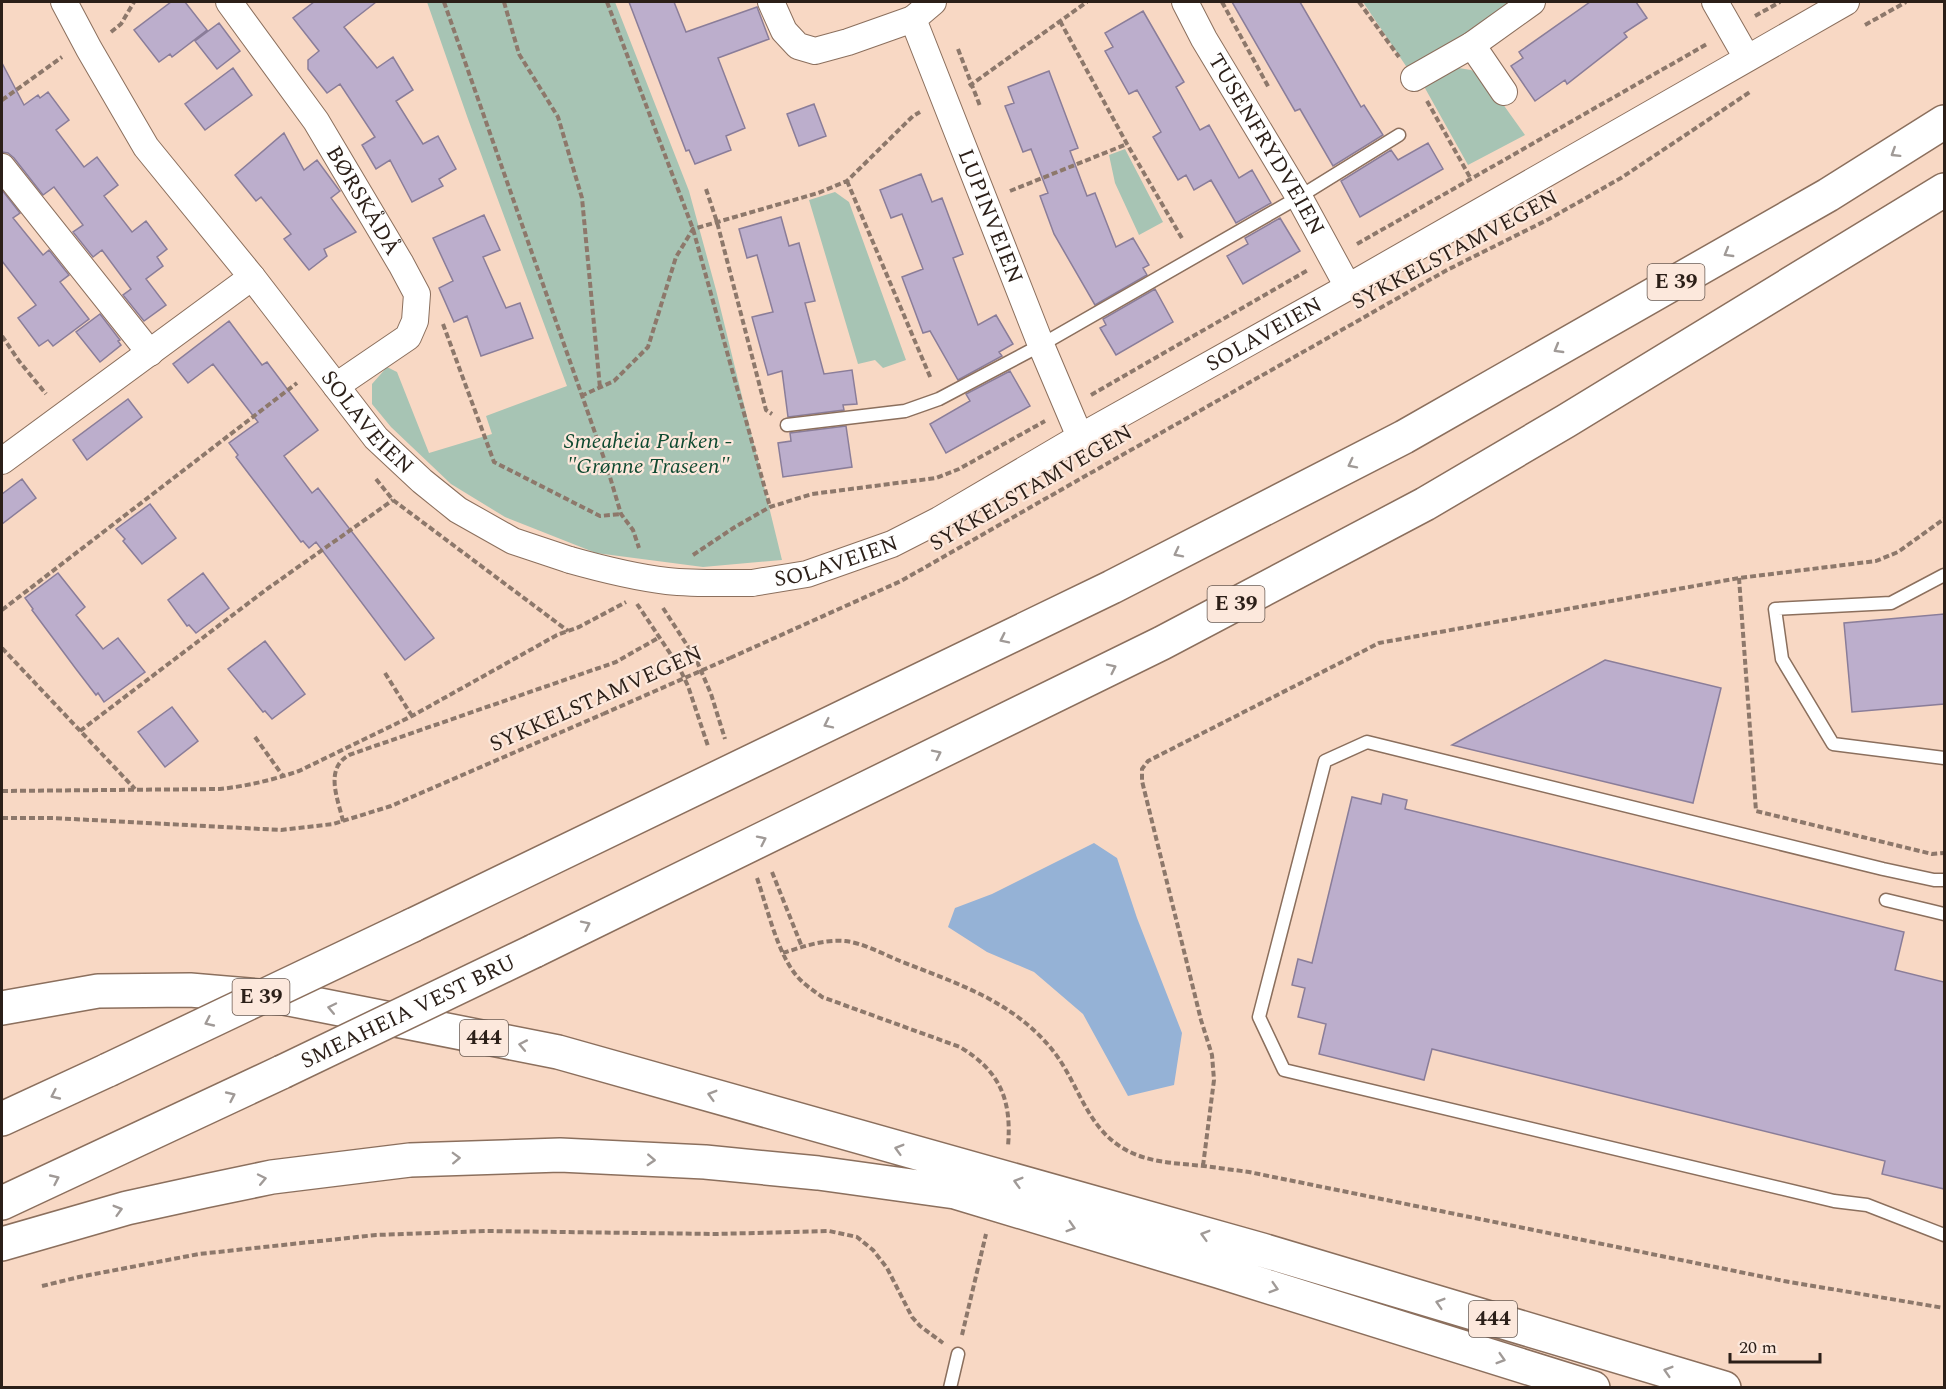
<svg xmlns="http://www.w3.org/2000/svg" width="1946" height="1389" font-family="Spectral,serif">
<rect width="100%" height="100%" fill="#f8d8c4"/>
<path fill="#a7c4b4" d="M427,2H615L689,191L716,290L782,560L703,567L596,553L505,517L451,484L391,427L372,404V384L387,367L397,372L429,453L492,434L486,416L567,386L468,119Z
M1363,2H1521L1410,72Z
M1446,66L1471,70L1485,79L1525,135L1468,165L1421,81Z
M1125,149L1163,222L1139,235L1115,183L1109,155Z
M835,192L849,202L906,360L883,368L875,360L858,364L809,200Z"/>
<path fill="#95b2d6" d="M1094,843L1117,858L1137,918L1182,1033L1174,1085L1128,1096L1083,1014L1034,972L987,952L948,927L955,908L992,894Z"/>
<path fill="#bcaecc" stroke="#8a7d99" stroke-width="1.5" d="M171,2H185L207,30L172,57L170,54L159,62L134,30Z
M314,2H376L344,27L377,68L393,57L413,90L396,101L423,144L438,136L456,169L439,179L443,186L412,202L390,160L376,169L362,145L375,137L340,84L327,93L308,69V60L319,51L293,18Z
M629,2H674L686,32L757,7L769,39L718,58L745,128L726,136L731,150L695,164L689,150L686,151Z
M1232,2H1300L1361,107L1364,105L1383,135L1333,166L1300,109L1295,111Z
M1590,2H1636L1647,18L1624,33L1627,37L1567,84L1565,80L1535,101L1511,66L1523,58L1519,52Z
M1143,11L1184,82L1176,87L1200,130L1209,125L1239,178L1252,170L1271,203L1236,223L1211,180L1194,190L1186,175L1178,180L1153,137L1161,132L1137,90L1129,94L1105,51L1113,47L1105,33Z
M219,23L240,51L217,69L195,41Z
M2,63L24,105L38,95L40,98L48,92L69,120L56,130L84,167L97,157L118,185L104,196L132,232L146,221L167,249L157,257L163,266L146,279L166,305L144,321L123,295L131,289L102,250L93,257L73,232L83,225L54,187L43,195L14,158L8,153L2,152Z
M233,68L252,95L205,130L185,104Z
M1049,71L1078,148L1070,151L1087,196L1095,193L1116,247L1133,238L1149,265L1143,268L1147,275L1095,305L1054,234L1040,196L1048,193L1031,149L1023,152L1005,106L1014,103L1008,87Z
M814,104L826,136L799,146L787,114Z
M284,133L304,170L317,160L339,190L340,191L331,198L356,232L324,249L327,256L309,270L284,239L291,234L261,197L256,201L235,175Z
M1428,143L1443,169L1360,217L1341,181L1391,150L1398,160Z
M921,174L932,202L942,198L963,254L953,258L978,325L996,315L1013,344L999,352L1002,356L958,380L930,331L923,333L902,277L923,269L902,214L891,218L880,190Z
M2,190L20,213L13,218L43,255L49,250L69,275L60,282L89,319L53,346L48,340L39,346L18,318L36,305L2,261Z
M484,215L500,250L483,257L506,308L520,303L533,338L481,356L467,316L454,322L439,288L453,281L433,238Z
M781,217L789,246L799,243L815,301L805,303L824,374L852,370L857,404L843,405L844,410L788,417L782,371L768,375L752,317L773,312L757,255L747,258L739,229Z
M1280,218L1300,251L1243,284L1227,256L1248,244L1245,238Z
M1155,289L1173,322L1116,355L1100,328L1106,325L1103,319Z
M100,314L120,340L118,341L121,345L100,362L76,332Z
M229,321L262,365L267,362L318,430L284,456L312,493L318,488L434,638L405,660L316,542L309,548L303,541L301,542L236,457L238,455L229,443L258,422L213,364L188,383L173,364Z
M1010,371L1030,406L946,453L930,424L970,401L966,394Z
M128,399L142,417L87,460L73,440Z
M846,426L852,467L783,477L778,443L791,441L790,433Z
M22,479L36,498L2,524V494Z
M150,504L176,538L142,564L123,541L125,539L116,529Z
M58,573L85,607L76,615L103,649L118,638L145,672L104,702L98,693L96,695L76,669L32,610L33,609L25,598Z
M203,573L229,608L196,633L189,625L187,626L168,600Z
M1944,614V704L1852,712L1844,623Z
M265,641L305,694L272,719L265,711L263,712L228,669Z
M1605,660L1721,688L1693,803L1452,745Z
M172,707L198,741L165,767L138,732Z
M1383,794L1407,800L1405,809L1904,932L1895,970L1944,982V1189L1882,1174L1885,1161L1432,1049L1424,1080L1319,1054L1326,1024L1298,1017L1305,988L1292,985L1298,959L1312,963L1352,797L1381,804Z"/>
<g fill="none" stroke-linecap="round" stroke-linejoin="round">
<defs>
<path id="lane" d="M787,425L905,411L939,399L1041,345L1299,197L1399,135
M1944,575L1891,603L1775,609L1782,659L1833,744L1944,758
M1944,880H1934L1883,869L1367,742L1325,761L1259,1017L1284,1070L1834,1201L1867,1205L1944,1235
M1886,900L1944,914
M950,1388L958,1354"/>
<g id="street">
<path id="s1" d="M64,2L89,49L146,147L252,277L376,438L422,481L458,510L513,541L570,560"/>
<path id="s2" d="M229,2L316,121L401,264L417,294L415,321L408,337L336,386"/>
<path d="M771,2L784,31L798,46L815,51L848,42L913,19"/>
<path id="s3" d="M933,2L913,19L1041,345L1080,437"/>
<path id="s4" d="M1185,2L1204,39L1299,197L1348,287"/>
<path d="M1715,2L1747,58"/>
<path d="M1472,45L1504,92"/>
<path d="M1414,78L1472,45L1532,2"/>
<path d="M2,167L150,353"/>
<path d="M2,461L252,277"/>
<path id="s5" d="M752,583L807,574L892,544L939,520L1080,437L1348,287L1846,2"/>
</g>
<path id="highway" d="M413,925L1112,587L1404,437L1828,195L1944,122
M534,951L1162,643L1425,504L1566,421L1944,190
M2,1008L98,991L190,990L284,998L558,1052L1262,1250L1724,1388
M2,1119L108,1070
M2,1203L282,1072
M2,1244L127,1208L205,1191L272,1177L410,1160L560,1155L705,1162L818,1173L955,1192L1218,1271L1593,1388"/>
</defs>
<use href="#lane" stroke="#8b6f5d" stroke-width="15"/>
<use href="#street" stroke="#8b6f5d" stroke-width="28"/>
<use href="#highway" stroke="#8b6f5d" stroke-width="36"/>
<path stroke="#8d786b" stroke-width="4" stroke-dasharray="6 3" stroke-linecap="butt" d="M444,2L607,467L621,514L633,530L639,548
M504,2L519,54L558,117L582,198L600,388
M607,2L693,229L770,507
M1222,2L1269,88
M1359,2L1399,57
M1755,16L1780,2
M1060,21L1127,144L1183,240
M1865,25L1906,2
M111,32L121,24L134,2
M958,49L980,106
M969,86L1087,2
M2,100L62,57
M1427,101L1471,179
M847,181L931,379
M706,189L717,222L766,410L772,414
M1010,191L1127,144
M1357,244L1707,44
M443,324L494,462L600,516L621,514
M2,336L19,361L46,394
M1091,395L1308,270
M581,396L614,381L648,347L676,257L693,229L818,193L847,181L913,116L920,112
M376,479L393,500L568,631
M693,555L735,527L770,507L812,494L936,478L959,469L1045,421
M1739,578L1756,811L1932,854L1944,853
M637,604L678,665L688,686L708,746
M663,608L696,659L711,694L725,739
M2,610L297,383
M2,648L135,789
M730,658L901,581L1447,270L1549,219L1621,178L1750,92
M385,673L412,716
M80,731L267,589L393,500
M255,737L283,776
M2,791L220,789C247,786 273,780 299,771L412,716L557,635L579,627L626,602
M2,818H53L281,830L333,824L391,806L603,714
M343,821C338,799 324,769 349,755L616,662L658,638
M772,872L802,947
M757,878C767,907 777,952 796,975C803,984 813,990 822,997L960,1047C1000,1071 1012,1100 1008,1146
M783,953C802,947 824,939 845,941C863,943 883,954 900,961C958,984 1014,1001 1054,1052C1078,1083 1086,1125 1121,1147C1146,1163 1175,1163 1204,1166C1219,1168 1234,1170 1249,1172L1784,1281L1944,1308
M1203,1166L1214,1080L1212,1055L1201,1020L1142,781V769L1148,761L1379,643L1739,578L1876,561L1898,552L1944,519
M42,1286L79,1277L199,1254L376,1235L485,1231L716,1234L829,1231L857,1237L873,1250L887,1268L912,1317L920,1326L943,1343
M962,1335L986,1234"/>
<use href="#lane" stroke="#fff" stroke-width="12"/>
<use href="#street" stroke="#fff" stroke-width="26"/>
<use href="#highway" stroke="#fff" stroke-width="33"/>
<defs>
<path id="street-bridge" d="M570,560C602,569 634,577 667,581C695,584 723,583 752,583"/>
<g id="highway-bridge">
<path d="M108,1070L413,925"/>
<path id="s6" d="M282,1072L534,951"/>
</g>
</defs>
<use href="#street-bridge" stroke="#8b6f5d" stroke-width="28" stroke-linecap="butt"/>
<use href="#highway-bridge" stroke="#8b6f5d" stroke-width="36" stroke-linecap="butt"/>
<path stroke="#8d786b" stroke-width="4" stroke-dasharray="6 3" stroke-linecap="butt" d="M603,714L730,658"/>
<use href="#street-bridge" stroke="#fff" stroke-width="26"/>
<use href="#highway-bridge" stroke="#fff" stroke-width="33"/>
</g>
<defs><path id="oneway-chevron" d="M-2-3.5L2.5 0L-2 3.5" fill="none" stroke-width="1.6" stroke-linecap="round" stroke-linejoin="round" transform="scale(1.5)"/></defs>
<g stroke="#a09a97">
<use href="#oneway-chevron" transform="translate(1895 153) rotate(148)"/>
<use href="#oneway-chevron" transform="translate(1728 253) rotate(150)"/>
<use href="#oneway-chevron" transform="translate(1558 349) rotate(150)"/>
<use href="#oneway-chevron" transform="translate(1352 464) rotate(153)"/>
<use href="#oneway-chevron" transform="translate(1178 553) rotate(153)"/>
<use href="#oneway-chevron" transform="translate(1004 639) rotate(154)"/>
<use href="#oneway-chevron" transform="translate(1112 668) rotate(-26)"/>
<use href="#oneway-chevron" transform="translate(828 724) rotate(154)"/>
<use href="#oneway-chevron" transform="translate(937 754) rotate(-26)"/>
<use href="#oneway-chevron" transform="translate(762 840) rotate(-26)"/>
<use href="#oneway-chevron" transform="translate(586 925) rotate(-26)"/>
<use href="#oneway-chevron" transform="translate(332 1008) rotate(-168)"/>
<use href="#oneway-chevron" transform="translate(209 1022) rotate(155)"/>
<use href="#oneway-chevron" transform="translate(523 1045) rotate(-169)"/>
<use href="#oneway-chevron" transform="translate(55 1095) rotate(155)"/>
<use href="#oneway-chevron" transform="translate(712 1095) rotate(-164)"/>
<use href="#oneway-chevron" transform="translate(231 1096) rotate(-25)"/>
<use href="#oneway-chevron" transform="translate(899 1149) rotate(-164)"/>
<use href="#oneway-chevron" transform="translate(456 1158) rotate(-2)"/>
<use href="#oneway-chevron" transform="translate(651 1160) rotate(3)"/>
<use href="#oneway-chevron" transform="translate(55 1179) rotate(-25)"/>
<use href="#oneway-chevron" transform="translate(262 1179) rotate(-12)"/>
<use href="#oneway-chevron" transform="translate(1018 1182) rotate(-164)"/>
<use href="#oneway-chevron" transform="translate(118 1210) rotate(-16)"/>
<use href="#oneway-chevron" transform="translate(1071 1227) rotate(17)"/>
<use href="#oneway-chevron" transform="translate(1205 1235) rotate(-164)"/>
<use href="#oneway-chevron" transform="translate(1274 1288) rotate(17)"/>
<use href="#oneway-chevron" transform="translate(1440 1303) rotate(-163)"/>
<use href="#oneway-chevron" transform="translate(1501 1359) rotate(17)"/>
<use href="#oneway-chevron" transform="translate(1668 1371) rotate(-163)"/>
</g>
<g text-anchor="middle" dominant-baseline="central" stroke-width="4.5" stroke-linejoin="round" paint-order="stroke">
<g fill="#fce8dc" stroke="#6a5b53" stroke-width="1.5">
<rect x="1647.5" y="264" width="57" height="36" rx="4.5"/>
<rect x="1207.5" y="586" width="57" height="36" rx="4.5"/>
<rect x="232.5" y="979" width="57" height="36" rx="4.5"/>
<rect x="460" y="1020" width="48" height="36" rx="4.5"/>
<rect x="1469" y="1301" width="48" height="36" rx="4.5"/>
</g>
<g font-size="21" font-weight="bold" fill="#2b1f18">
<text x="1676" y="282">E 39</text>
<text x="1236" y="604">E 39</text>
<text x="261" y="997">E 39</text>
<text x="484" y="1038">444</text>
<text x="1493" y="1319">444</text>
</g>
<g font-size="22" fill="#2b1f18" stroke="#fce8dc">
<text stroke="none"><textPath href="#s4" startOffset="164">TUSENFRYDVEIEN</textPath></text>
<text stroke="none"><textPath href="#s2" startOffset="240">BØRSKÅDÅ</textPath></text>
<text stroke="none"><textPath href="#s3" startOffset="238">LUPINVEIEN</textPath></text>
<text transform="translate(1455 250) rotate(-28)">SYKKELSTAMVEGEN</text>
<text stroke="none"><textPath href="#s5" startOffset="573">SOLAVEIEN</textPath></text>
<text stroke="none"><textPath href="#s1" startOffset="520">SOLAVEIEN</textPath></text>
<text transform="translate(1031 488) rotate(-30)">SYKKELSTAMVEGEN</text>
<text stroke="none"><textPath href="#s5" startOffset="87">SOLAVEIEN</textPath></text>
<text transform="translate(596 699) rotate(-24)">SYKKELSTAMVEGEN</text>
<text stroke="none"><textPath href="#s6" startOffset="140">SMEAHEIA VEST BRU</textPath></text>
</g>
<g font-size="22" font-style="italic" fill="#0e4930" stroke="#fce8dc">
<text x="648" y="441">Smeaheia Parken -<tspan x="648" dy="25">"Grønne Traseen"</tspan></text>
</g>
</g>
<rect width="1946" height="1389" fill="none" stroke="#2b1f18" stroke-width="6"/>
<path d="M1730 1353v9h90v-9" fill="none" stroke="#2b1f18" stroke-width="3"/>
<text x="1739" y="1353" font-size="18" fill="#2b1f18" stroke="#fce8dc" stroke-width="4.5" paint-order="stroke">20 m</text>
</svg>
